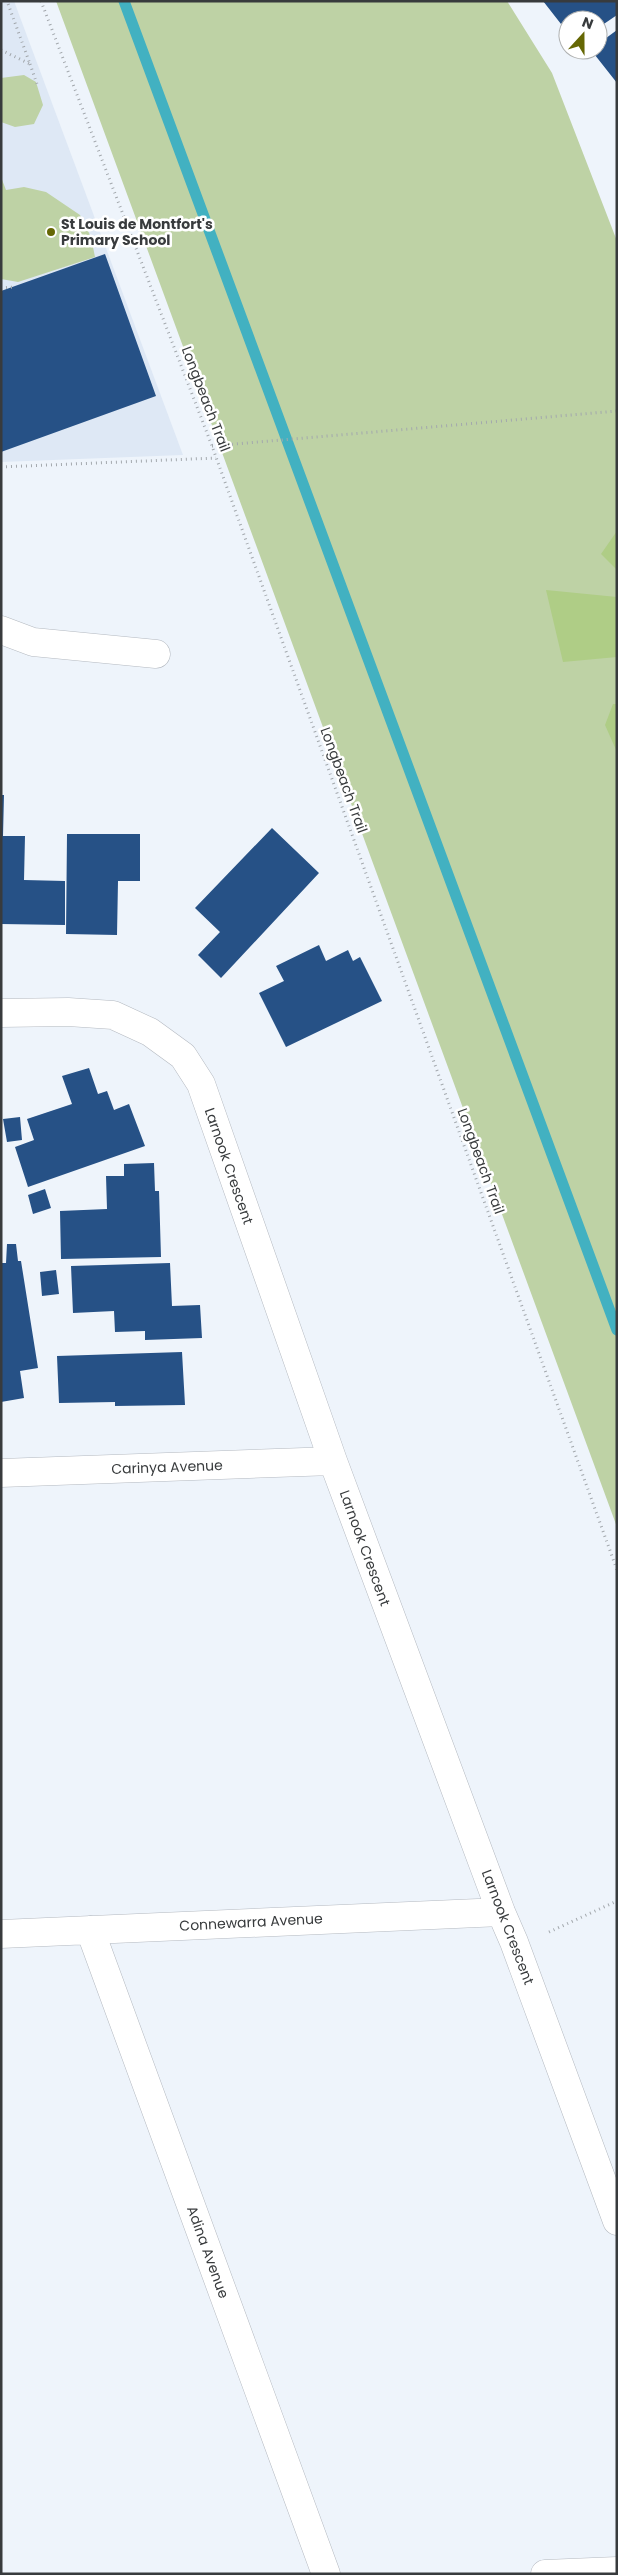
<svg xmlns="http://www.w3.org/2000/svg" width="618" height="2575" font-family="Poppins,sans-serif">
<rect width="100%" height="100%" fill="#eef4fb"/>
<path fill="#dee8f5" d="M1,1H14L183,455L1,462Z"/>
<path fill="#bed2a5" d="M56,1H507L552,73L617,241V1527Z
M24,75L36,82L43,105L34,124L15,127L1,122V78Z
M1,177L6,190L24,187L46,192L80,215L91,237L95,257L18,282L1,279Z"/>
<path fill="#afcd86" d="M617,531V570L601,554Z
M546,590L617,597V657L563,662Z
M613,704H617V752L605,725Z"/>
<g fill="none" stroke-linecap="round" stroke-linejoin="round">
<path stroke="#42b1c1" stroke-width="11" d="M124,1L617,1330"/>
</g>
<path fill="#265186" d="M543,1H617V15L598,28V20H568V29L563,22L561,24Z
M617,30V83L591,50H598V44Z
M105,254L156,396L1,452V291Z
M1,795H4L3,836H25L24,880L65,881V925L1,924Z
M272,828L319,873L221,978L198,955L220,932L195,908Z
M67,834H140V881H118L117,935L66,934Z
M319,945L326,961L348,950L353,961L360,957L382,1001L286,1047L259,993L284,981L276,966Z
M89,1068L98,1094L107,1091L114,1110L129,1104L145,1146L28,1187L15,1147L34,1140L27,1119L72,1104L62,1076Z
M20,1117L22,1140L7,1142L3,1119Z
M154,1163L155,1191H159L161,1257L61,1259L60,1211L107,1209L106,1176H124V1164Z
M45,1189L51,1208L33,1214L28,1195Z
M7,1244H16L18,1261H21L38,1368L20,1371L24,1398L1,1402V1263H6Z
M170,1263L172,1306L200,1305L202,1338L145,1340V1331L115,1332L114,1311L73,1313L71,1266Z
M56,1270L59,1294L42,1296L40,1272Z
M182,1352L185,1405L115,1406V1402L59,1403L57,1356Z"/>
<g fill="none" stroke-linecap="round" stroke-linejoin="round">
<defs>
<path id="minor" d="M1,630L33,642L156,654
M1,1013L68,1012L113,1015L150,1032L183,1056L201,1084L333,1461L501,1912L514,1942L617,2221
M1,1473L333,1461
M90,1930L326,2574
M1,1934L501,1912
M545,2574L617,2571"/>
</defs>
<use href="#minor" stroke="#b4b9c0" stroke-width="29"/>
<path stroke="#a3a8ad" stroke-width="3" stroke-dasharray="1 4" stroke-linecap="butt" d="M41,1L212,446L617,1570
M1,50L30,64L7,1
M30,64L38,87
M1,288L14,287
M212,446L617,411
M1,467L216,458
M549,1932L617,1901"/>
<use href="#minor" stroke="#fff" stroke-width="28"/>
</g>
<circle fill="#656704" stroke="#fff" stroke-width="2" cx="51" cy="232" r="5"/>
<g text-anchor="middle" dominant-baseline="central" stroke-width="5" stroke-linejoin="round" paint-order="stroke">
<g font-size="14" font-weight="bold" fill="#383b3d" stroke="#fff" text-anchor="start">
<text x="61" y="224">St Louis de Montfort's<tspan x="61" dy="16">Primary School</tspan></text>
</g>
<g font-size="14" fill="#383b3d" stroke="#fff">
<text transform="translate(206 399) rotate(69)">Longbeach Trail</text>
<text transform="translate(344 780) rotate(70)">Longbeach Trail</text>
<text transform="translate(481 1161) rotate(70)">Longbeach Trail</text>
<text transform="translate(229 1166) rotate(71)">Larnook Crescent</text>
<text transform="translate(167 1467) rotate(-2)">Carinya Avenue</text>
<text transform="translate(365 1548) rotate(70)">Larnook Crescent</text>
<text transform="translate(251 1922) rotate(-3)">Connewarra Avenue</text>
<text transform="translate(508 1927) rotate(69)">Larnook Crescent</text>
<text transform="translate(208 2252) rotate(70)">Adina Avenue</text>
</g>
</g>
<rect width="618" height="2575" fill="none" stroke="#383b3d" stroke-width="5"/>
<g transform="translate(583 35) rotate(21)"><circle r="24" fill="#ffffff" stroke="#afb1b1"/>
<path d="M0-4L9 19L0 12L-9 19Z" fill="#656704"/>
<text y="-8" font-size="14" font-weight="bold" text-anchor="middle" fill="#383b3d">N</text>
</g>
</svg>
